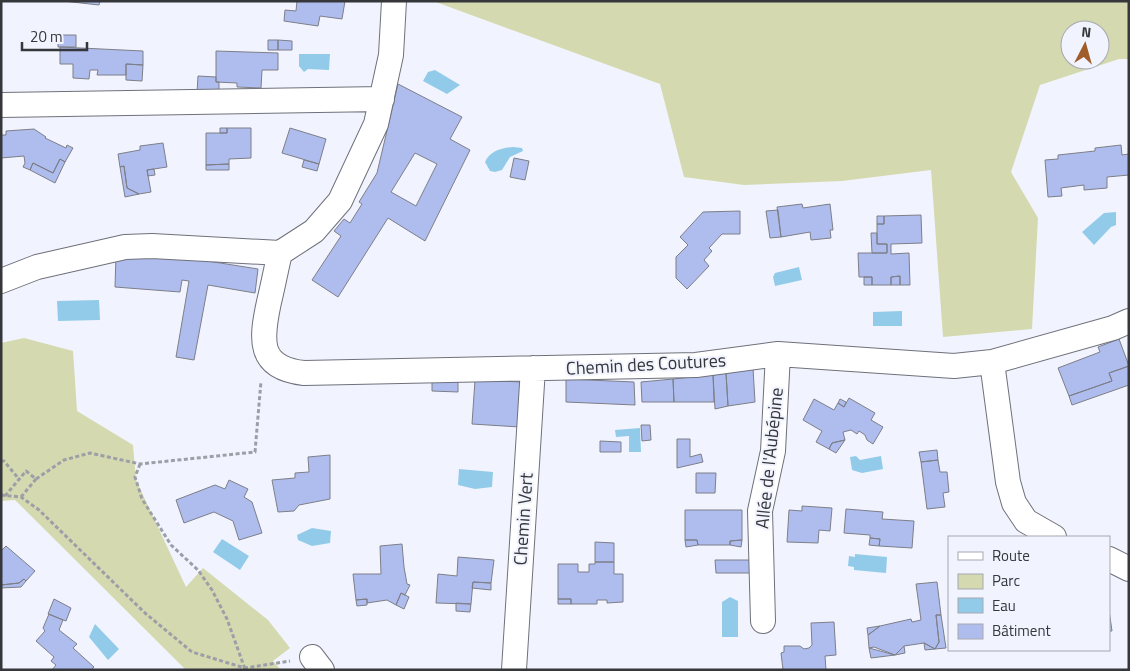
<svg xmlns="http://www.w3.org/2000/svg" width="1130" height="671" font-family="'Titillium Web',sans-serif">
<rect width="100%" height="100%" fill="#f1f4fe"/>
<path fill="#d5d9b0" fill-rule="evenodd" d="M433,1H1129V59H1119L1040,85L1011,172L1038,218L1032,329L943,337L931,170L842,181L744,185L684,177L660,84ZM1070,30H1100V60H1070Z
M24,338L73,351L77,411L133,445L136,480L186,587L203,568L268,620L290,648L273,661L281,670H186L15,500L1,501V343Z"/>
<path fill="#92cbe9" d="M299,54H330L329,70L308,69L304,72L299,66Z
M435,70L460,85L447,94L423,81L428,72Z
M513,147L522,148L523,151L510,157L502,170L495,172L490,171L485,162C490,151 501,148 513,147Z
M1116,212V225L1111,227L1094,245L1082,232L1104,213Z
M799,267L802,280L775,286L773,277L775,273Z
M99,300L100,320L58,321L57,301Z
M902,311V326H873V312Z
M640,428L641,452H629V436L616,437L615,430Z
M856,456L860,460L881,456L883,469L862,473L852,470L850,457Z
M459,469L493,472L492,487L475,489L458,485Z
M312,528L331,531L330,543L312,546L298,540L297,535Z
M222,539L249,556L240,570L213,552Z
M855,554L887,557L886,573L854,570V567L848,566L849,556L855,557Z
M730,597L738,601V637H722V602Z
M95,624L119,649L108,660L89,637Z"/>
<path fill="#afbdee" stroke="#7d7f88" fill-rule="evenodd" d="M63,1H100L99,5Z
M297,1H345L342,19L320,16L318,26L284,21L285,10L296,11Z
M58,35H76V47H58Z
M268,40H278V50H268Z
M278,40L292,41V50H278Z
M60,47L143,51V65L126,64V75H97L98,70H90L89,79L73,78V64H60Z
M216,51L278,53V70H262L261,88L237,87V83L216,82Z
M126,64L143,65L142,81L126,80Z
M198,76L216,77V82H219V94L197,93Z
M398,84L462,117L450,139L470,150L425,241L388,218L338,297L312,280L341,236L334,231L344,219L350,223L362,204L359,202L377,173ZM415,153L437,164L416,206L391,192Z
M220,128H227V133H220Z
M227,128H251V158L229,159V164L206,165V133H227Z
M290,128L326,139L319,164L282,153Z
M34,129L46,137L45,138L66,148L67,145L73,148L65,162L60,159L53,173L33,163L30,170L23,167L25,163L24,156L1,158V135H6V131Z
M163,143L167,167L147,170L151,192L139,194L127,188L124,166L120,167L118,154L140,150V146Z
M1121,145L1122,155L1129,154V175L1107,177V188L1084,190V185L1061,188L1062,196L1048,197L1045,160L1058,159V155L1095,151V148Z
M514,158L529,161L525,180L510,177Z
M60,159L65,162L55,183L30,170L33,163L53,173Z
M304,160L319,164L317,171L302,167Z
M229,164V170H206V165Z
M124,166L127,188L139,194L125,197L120,167Z
M154,169L155,175L148,176L147,170Z
M802,204L803,208L830,204L833,230H830L831,238L811,240L810,232L781,237L777,207Z
M778,210L781,237L770,238L766,211Z
M740,211V234H722L709,248L712,251L704,260L709,266L687,289L676,278V257L688,245L680,237L703,212Z
M921,215L922,243L891,244V254L909,253L910,285H900V276L891,277V285H872V277H859L858,253H887V244H877V224H884V216Z
M877,216H884V224H877Z
M871,233H877V244H887V253H872Z
M116,255L176,256L258,269L255,293L208,285L194,360L176,357L189,281L182,280L180,292L115,287Z
M900,276V285H891V277Z
M864,277H872V285H864Z
M1119,339L1129,366L1109,373L1112,381L1069,396L1058,368L1100,352L1098,347Z
M1129,366V385L1072,405L1069,396L1112,381L1109,373Z
M753,368L755,402L728,406L726,373Z
M726,373L728,406L715,409L713,375Z
M713,375L714,402H674L673,379Z
M566,379L634,382L635,405L566,402Z
M673,379L674,402H642L641,382Z
M458,380V392L432,391V381Z
M475,380L522,382L520,427L472,424Z
M849,398L875,413L871,420L883,427L873,444L867,440L865,435L859,431L857,434L851,430L843,432L845,440L832,443L829,449L816,442L822,431L803,420L814,399L834,410L838,403L844,407Z
M840,399L846,402L844,407L838,403Z
M641,425H650L651,440L642,441Z
M677,439H690V457L701,454L703,462L677,468Z
M845,440L836,453L829,449L832,443Z
M600,441L621,442V452H600Z
M937,450L938,460L921,462L919,452Z
M330,455V499L299,505L294,511L278,512L272,480L295,478V473L309,472L308,457Z
M938,460L940,472H947L949,492L943,493L945,507L927,509L921,462Z
M696,473H716L715,493H696Z
M229,480L248,489L244,497L252,502L262,533L239,540L233,521L214,512L184,523L176,500L215,485L225,489Z
M802,506L832,508L830,531L819,530L818,543L787,542L789,510L802,511Z
M846,509L883,512L882,519L914,521L912,548L879,546L880,539L870,538V535L844,533Z
M685,510H742V540L730,541V545H698L697,540H685Z
M870,538L880,539L879,546L869,545Z
M685,540H697L698,545L686,547Z
M742,540L741,547L730,545V541Z
M595,542L614,543V562H595Z
M402,544L404,567L407,584L410,585L405,595L401,593L396,605L387,600L367,603V599L356,600L353,574H381L380,546Z
M6,546L35,571L26,581L24,579L19,583L1,585V551Z
M458,557L494,560L491,583L473,582L471,604L436,603L438,574L457,576Z
M715,560H750L751,573H716Z
M595,562H614V574H623V602L607,603V600H597V604H571V599H558V564H578V572H589V564H595Z
M24,579L26,581L21,587L1,588V585L19,583Z
M473,582L491,583V590L472,588Z
M937,582L941,615H936L939,642L935,649L924,643L904,646L895,655L869,648L868,635L880,626L911,619L912,622L921,620L916,584Z
M401,593L409,597L404,609L396,605Z
M54,599L71,608L66,621L48,614Z
M367,599V605L357,606L356,600Z
M558,599H571V604H558Z
M456,603L471,604L470,612L456,611Z
M1109,610L1112,631H1109Z
M49,614L63,620L59,630L77,644L73,648L94,667L91,670H52L56,665L51,661L54,657L36,641L45,631L43,628Z
M936,615H941L946,648L935,649L939,642Z
M834,622L836,655L825,656L826,670H783L781,653L784,652V646H800L804,649L809,648L812,645L811,623Z
M880,626L868,635L867,628Z
M924,643L935,649L925,650Z
M904,646L905,653L895,655Z
M874,647L895,655L871,658L869,648Z"/>
<g fill="none" stroke-linecap="round" stroke-linejoin="round">
<defs>
<path id="minor" d="M1,105L382,99
M280,253C276,269 273,286 269,302C261,339 257,368 304,373L696,365L778,354L954,366L992,362L1113,328L1129,321
M1,281L37,267L125,247L152,246L280,253L314,231L340,201L376,124L391,55L394,1
M992,362L1008,482L1014,503L1026,521L1054,537
M1109,559L1129,569
M763,621L760,511L773,451L778,354
M312,657L322,670
M514,670L533,368"/>
</defs>
<use href="#minor" stroke="#6f717a" stroke-width="26"/>
<path stroke="#9d9fa7" stroke-width="3" stroke-dasharray="4 2.5" stroke-linecap="butt" d="M1,461H4L18,478
M140,464L135,477L142,499L171,545L198,570L212,590L227,619L245,669
M1,495L21,497L39,510L145,613L192,652L245,668L290,661
M5,496L26,471L36,479L64,460L90,453L140,464L255,452L261,381
M21,497L36,479"/>
<use href="#minor" stroke="#fff" stroke-width="24"/>
</g>
<g text-anchor="middle" dominant-baseline="central" stroke-width="4" stroke-linejoin="round" paint-order="stroke">
<g font-size="18" fill="#36373b" stroke="#f1f4fe">
<text transform="translate(646 364) rotate(-3)">Chemin des Coutures</text>
<text transform="translate(769 458) rotate(-84)">Allée de l'Aubépine</text>
<text transform="translate(523 519) rotate(-86)">Chemin Vert</text>
</g>
</g>
<rect width="1130" height="671" fill="none" stroke="#36373b" stroke-width="5"/>
<rect x="948" y="536" width="162" height="115" fill="#f1f4fe" stroke="#a6a8b0"/>
<rect x="958" y="552" width="25" height="8" fill="#ffffff" stroke="#a6a8b0"/>
<text x="992" y="561" font-size="15" fill="#36373b">Route</text>
<rect x="958" y="574" width="25" height="15" fill="#d5d9b0" stroke="#a6a8b0"/>
<text x="992" y="586" font-size="15" fill="#36373b">Parc</text>
<rect x="958" y="598" width="25" height="15" fill="#92cbe9" stroke="#a6a8b0"/>
<text x="992" y="611" font-size="15" fill="#36373b">Eau</text>
<rect x="958" y="624" width="25" height="15" fill="#afbdee" stroke="#a6a8b0"/>
<text x="992" y="636" font-size="15" fill="#36373b">Bâtiment</text>
<g transform="translate(1085 45) rotate(6)"><circle r="24" fill="#f1f4fe" stroke="#a6a8b0"/>
<path d="M0-4L9 19L0 12L-9 19Z" fill="#9f5d2a"/>
<text y="-8" font-size="14" font-weight="bold" text-anchor="middle" fill="#36373b">N</text>
</g>
<path d="M22 42v8h65v-8" fill="none" stroke="#36373b" stroke-width="2.5"/>
<text x="30" y="42" font-size="15" fill="#36373b" stroke="#f1f4fe" stroke-width="4" paint-order="stroke">20 m</text>
</svg>
